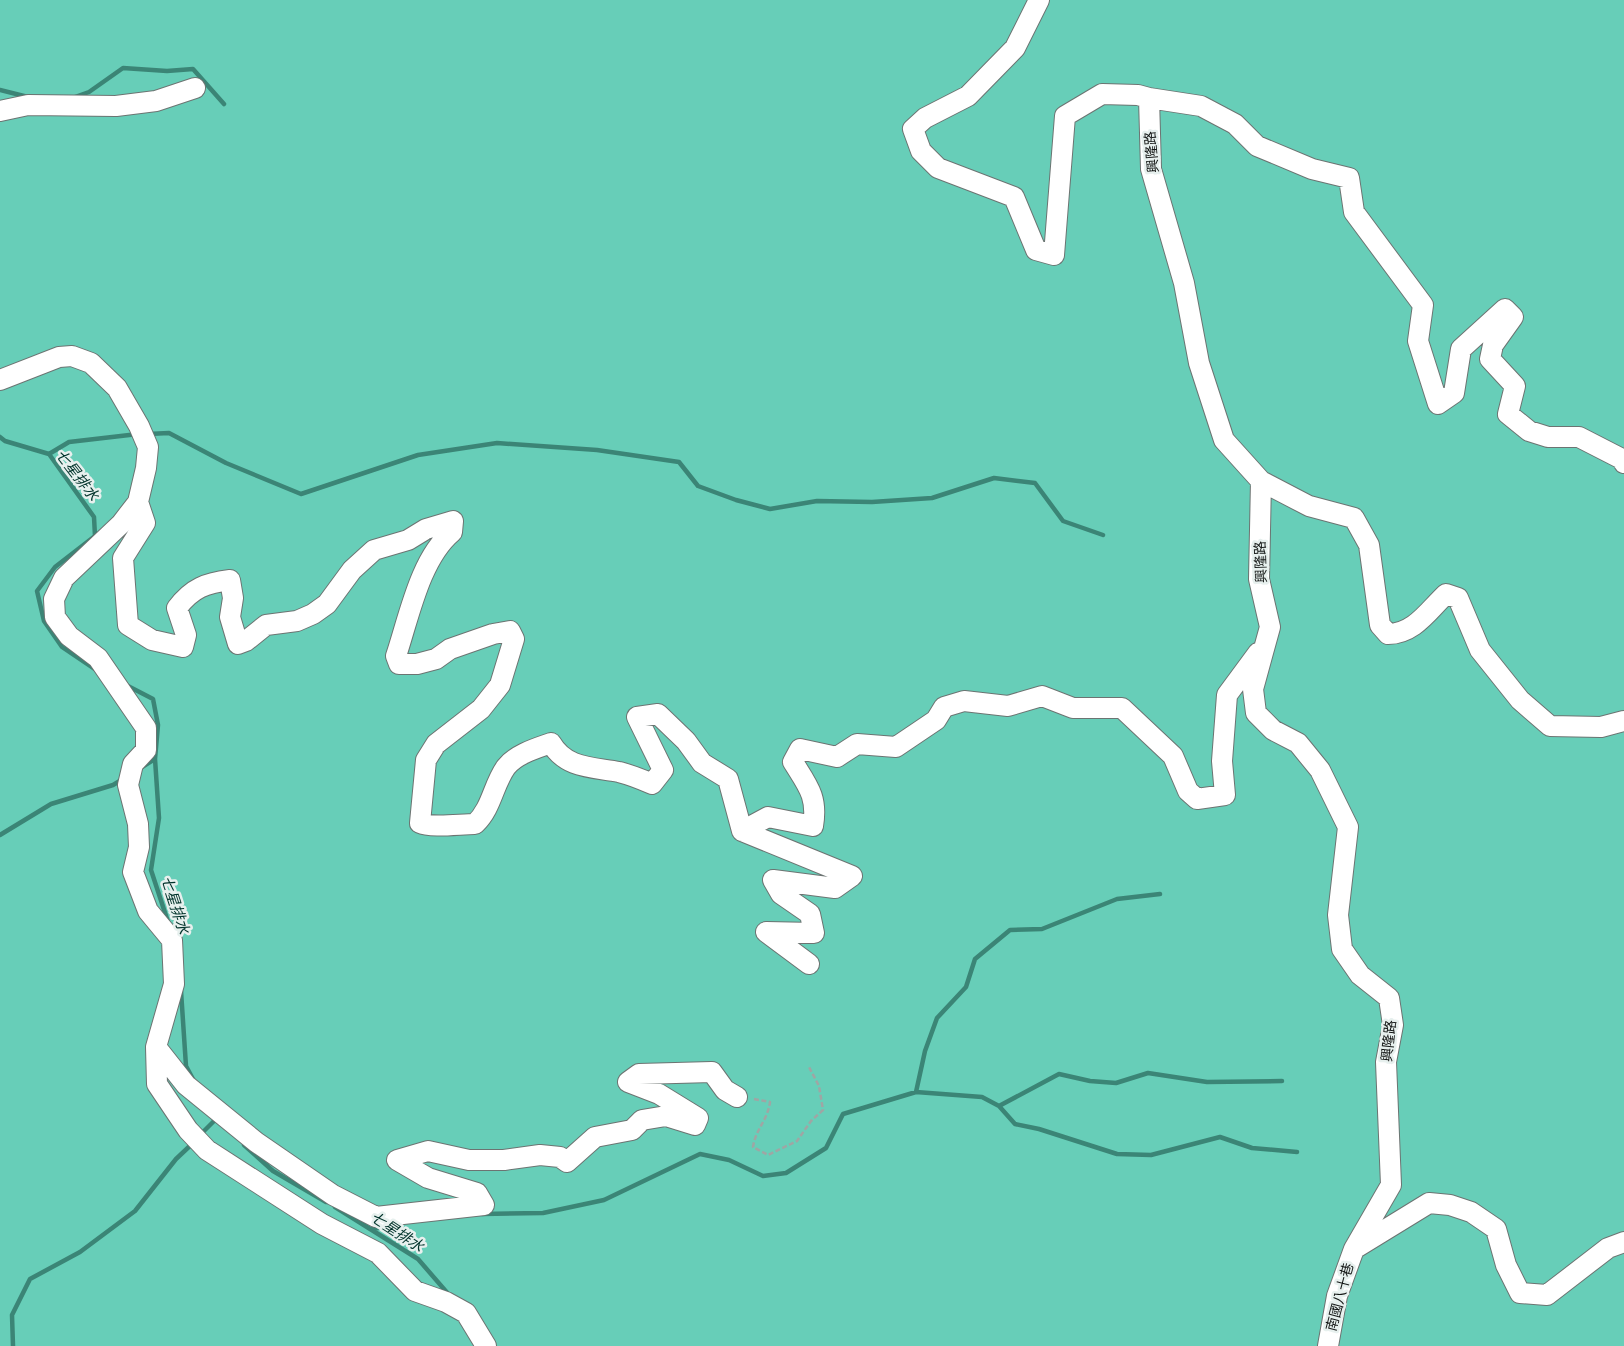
<svg xmlns="http://www.w3.org/2000/svg" width="1624" height="1346" font-family="Signika,'Noto Sans TC',sans-serif">
<rect width="100%" height="100%" fill="#e7f0ee"/>
<path fill="#67ceb8" d="M0,0H1624V1346H0Z"/>
<g fill="none" stroke-linecap="round" stroke-linejoin="round">
<path stroke="#3b8576" stroke-width="4.5" d="M0,90L28,97
M75,97L89,92L123,68L167,71L193,69L224,104
M148,434L169,433L226,463L301,494L418,455L497,443L597,450L679,462L698,486L736,500L770,509L817,501L872,502L932,498L994,478L1035,483L1063,521L1103,535
M0,437L5,441L49,454L94,517L95,536L55,567L37,591L44,621L62,647L99,672
M49,454L69,442L138,434
M126,685L153,699L158,725L155,759L159,818L151,870L169,925
M142,767L155,759
M0,835L51,804L113,785L123,779
M181,991L186,1066L194,1081
M916,1092L925,1051L937,1018L966,987L975,959L1010,930L1042,929L1117,899L1160,894
M999,1106L1015,1124L1039,1129L1117,1154L1151,1155L1220,1137L1252,1148L1297,1152
M200,1135L216,1119
M244,1145L273,1171L326,1202
M335,1207L418,1259L450,1296
M482,1214L543,1213L604,1200L700,1154L729,1160L763,1176L786,1173L826,1148L843,1114L916,1092L982,1097L999,1106L1059,1074L1090,1081L1116,1083L1148,1073L1207,1082L1282,1081
M373,1229L396,1224
M13,1346L12,1315L30,1279L80,1252L135,1211L176,1159L193,1143"/>
<defs>
<path id="minor" d="M1039,0L1015,48L968,96L925,118L913,129L921,151L938,168L1014,197L1036,250L1054,255L1065,116L1102,94L1138,95L1149,98L1151,169L1184,283L1199,363L1224,440L1261,481L1259,579L1270,627L1253,689L1256,713L1273,730L1298,743L1320,770L1348,827L1338,915L1342,949L1360,975L1389,998L1393,1025L1386,1062L1391,1185L1354,1249L1429,1203L1450,1205L1471,1212L1496,1229L1506,1265L1520,1293L1547,1295L1608,1248L1624,1242
M1149,98L1201,106L1235,124L1257,146L1312,169L1349,178L1354,212L1423,305L1418,341L1438,404L1454,393L1461,349L1505,309L1513,317L1493,345L1490,359L1515,386L1508,414L1529,431L1548,437H1579L1622,459L1624,463
M0,111L28,105L116,106L156,101L195,88
M0,380L59,357L72,356L91,363L117,388L139,426L148,447L146,468L138,502L121,524L64,578L54,599L55,617L69,636L98,658L146,728V750L133,764L128,785L138,824L139,847L133,872L148,911L172,940L174,984L156,1047L157,1084L188,1130L207,1150L322,1224L378,1253L415,1291L446,1302L466,1313L486,1346
M1261,481L1309,506L1354,518L1369,545L1380,625L1388,634C1414,634 1428,611 1446,594L1458,598L1480,650L1520,700L1550,726L1601,727L1624,721
M138,502L145,523L123,558L128,625L152,640L183,647L186,635L177,608C192,588 206,583 230,580L233,598L230,617L238,644L246,641L266,625L297,621L313,614L327,604L352,570L374,550L408,540L426,529L453,521L452,532C420,559 409,617 396,656L399,664H417L436,659L450,649L493,634L510,631L514,639L500,685L481,709L436,744L426,760L420,823C431,828 460,824 475,824C492,808 493,785 506,767C516,754 537,748 551,743C566,769 593,767 619,772C631,775 641,779 652,784L663,770L637,717L658,714L686,741L702,763L728,779L742,831
M809,964L766,932L814,933L810,914L781,894L773,880L835,888L852,876L742,831L768,817L813,826C818,797 808,786 793,762L800,749L837,757L857,744L896,747L936,720L944,707L964,701L1008,706L1042,696L1073,708H1122L1173,756L1188,791L1197,799L1225,795L1222,761L1227,695L1258,653
M156,1047L186,1085L256,1142L333,1195L376,1217L484,1205L477,1193L428,1178L397,1160L428,1151L469,1160H504L540,1155L560,1157L567,1162L595,1137L632,1130L642,1120L666,1116L695,1125L698,1118L659,1094L628,1082L639,1074L712,1072L725,1090L737,1097
M1328,1346L1337,1296L1354,1249"/>
</defs>
<use href="#minor" stroke="#6c7472" stroke-width="22"/>
<path stroke="#9fa6a4" stroke-width="2.5" stroke-dasharray="5 2.5" stroke-linecap="butt" d="M754,1099L770,1102C767,1122 756,1128 753,1147L768,1155L797,1141L811,1121L823,1110L819,1086L809,1067"/>
<use href="#minor" stroke="#fff" stroke-width="20"/>
</g>
<g text-anchor="middle" dominant-baseline="central" stroke-width="5" stroke-linejoin="round" paint-order="stroke">
<g font-size="14" fill="#131615" stroke="#e7f0ee">
<text transform="translate(1152 152) rotate(-95)">興隆路</text>
<text transform="translate(1261 562) rotate(-92)">興隆路</text>
<text transform="translate(1389 1041) rotate(-84)">興隆路</text>
<text transform="translate(1340 1297) rotate(-75)">南國八十巷</text>
</g>
<g font-size="15" font-style="italic" fill="#00322a" stroke="#e7f0ee">
<text transform="translate(77 475) rotate(52)">七星排水</text>
<text transform="translate(175 905) rotate(72)">七星排水</text>
<text transform="translate(397 1232) rotate(33)">七星排水</text>
</g>
</g>
</svg>
